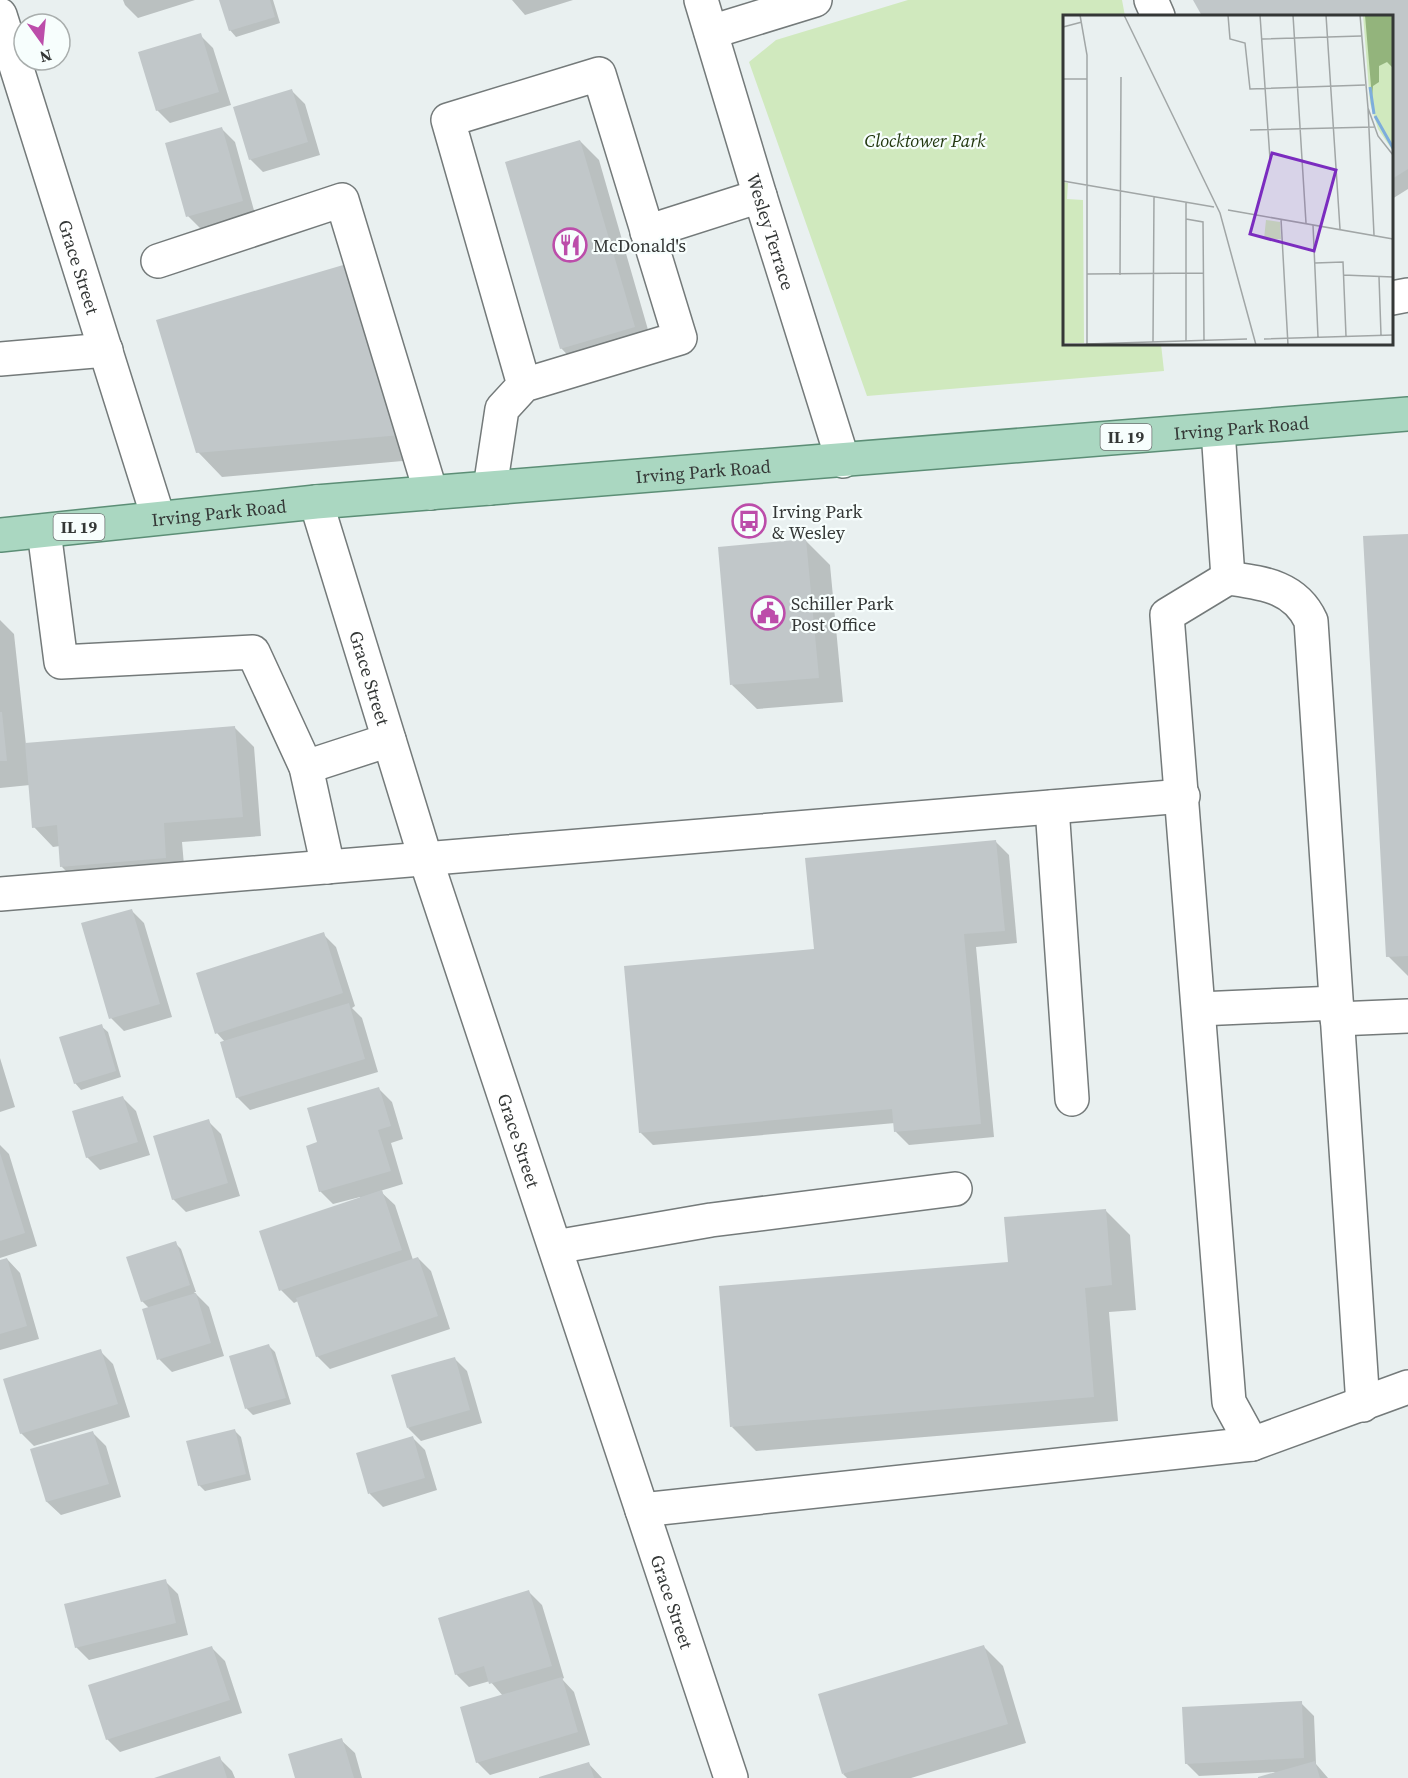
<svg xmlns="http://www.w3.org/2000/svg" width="1408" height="1778" font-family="'Source Serif 4',serif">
<rect width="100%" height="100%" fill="#e9f0f0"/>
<path fill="#d0e9be" d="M908,0H1122L1125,16H1064V344H1161L1164,371L867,396L749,62L776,40Z"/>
<path fill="#0003" d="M123,0H195L138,18L125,5Z
M221,0H273L280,23L236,37L230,30Z
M512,0H573L525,15Z
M1194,0H1408V189L1392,199V16H1204Z
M200,35L213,48L231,105L170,123L157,110Z
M292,91L305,104L320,155L263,172L250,159Z
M222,129L235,142L255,214L201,229L188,216Z
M580,141L599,160L653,347L580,368L561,348Z
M350,264L425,459L222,477L198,452Z
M1408,535V976L1388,956Z
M806,541L830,565L843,702L757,709L732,685Z
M0,620L14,634L26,745L235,728L254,747L261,836L182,842L185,877L81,886L62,867L60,846L53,847L34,827L30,785L0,788Z
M996,842L1009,855L1017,943L976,947L994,1137L909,1145L896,1132L895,1123L653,1145L640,1132L815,950Z
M131,910L144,923L172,1017L124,1031L111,1018Z
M323,934L336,947L355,1006L352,1008L362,1018L378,1072L250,1110L237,1097L225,1042L217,1033Z
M101,1026L108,1032L121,1077L81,1090L75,1083Z
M0,1058L15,1107L0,1112Z
M379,1089L392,1102L403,1139L391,1143L403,1184L380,1191L395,1205L413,1260L418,1258L431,1271L450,1329L330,1369L317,1356L298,1301L294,1303L281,1290L360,1199V1197L333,1204L320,1191L319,1143Z
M123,1098L136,1111L150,1155L100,1170L87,1157Z
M208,1121L221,1134L240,1196L186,1212L173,1199Z
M0,1145L9,1154L37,1246L0,1258Z
M1105,1210L1130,1235L1136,1310L1109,1312L1118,1421L756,1451L732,1427L1009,1263Z
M175,1243L181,1249L196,1292H194L209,1307L224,1356L172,1372L159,1359L149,1308L142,1301Z
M7,1259L20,1273L39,1339L0,1350V1261Z
M269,1346L275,1352L291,1404L253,1415L247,1409L231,1357Z
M100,1351L113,1364L130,1417L34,1446L21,1433Z
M454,1358L467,1371L482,1423L421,1441L408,1428Z
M235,1431L241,1437L251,1480L205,1491L199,1485Z
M93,1433L106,1446L121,1497L61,1515L47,1502L32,1450Z
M412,1437L425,1450L437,1490L383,1507L370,1494L358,1454Z
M165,1581L178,1594L188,1635L89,1660L76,1647Z
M529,1592L542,1605L564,1678L562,1679L574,1692L590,1745L490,1775L477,1762L503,1696L490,1681L469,1687L456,1674Z
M984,1647L1003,1666L1026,1743L911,1778H847L843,1774Z
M212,1648L225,1661L242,1713L120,1752L107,1739Z
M1301,1703L1314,1716L1316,1764L1328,1778H1261L1276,1772L1199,1776L1186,1763Z
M341,1740L355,1753L362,1778H296Z
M219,1758L232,1771L235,1778H158Z
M589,1764L602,1778H543Z"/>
<path fill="#c1c7c9" d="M219,0H270L275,17L229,31Z
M1193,0H1408V169L1392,179V16H1202Z
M201,33L219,92L156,111L138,52Z
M292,89L308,142L249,160L233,107Z
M222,127L243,201L186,217L165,143Z
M580,140L635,327L560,349L505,162Z
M350,263L401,435L196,453L156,320Z
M1408,534V956L1386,957L1363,536Z
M806,539L819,678L730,685L718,547Z
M0,712H2L7,761H0Z
M235,726L243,817L164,823L166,858L60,867L57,825L32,828L25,743Z
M996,840L1005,931L964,934L981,1124L894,1132L892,1109L639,1133L624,966L814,949L805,858Z
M132,909L160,1004L109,1019L81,923Z
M324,932L343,993L215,1034L196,973Z
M349,1003L365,1059L236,1098L220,1042Z
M102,1024L116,1071L74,1084L59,1037Z
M379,1087L391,1126L378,1130L391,1171L319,1192L306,1146L317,1142L307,1108Z
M123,1096L138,1142L86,1158L72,1111Z
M209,1119L228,1183L172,1200L153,1136Z
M0,1153L25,1233L0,1241Z
M382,1190L402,1250L279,1291L259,1231Z
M1106,1209L1112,1285L1085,1288L1094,1397L730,1427L719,1286L1008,1262L1004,1217Z
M176,1241L190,1285L141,1302L126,1257Z
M418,1257L438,1316L316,1357L296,1298Z
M7,1258L27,1326L0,1334V1260Z
M196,1293L211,1343L157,1360L142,1309Z
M269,1344L286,1398L245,1409L229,1356Z
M101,1349L118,1404L20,1434L3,1379Z
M455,1357L470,1410L407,1428L391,1375Z
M235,1429L246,1474L198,1486L186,1441Z
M93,1431L109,1484L46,1502L30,1449Z
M413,1436L425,1478L368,1494L356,1453Z
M166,1579L176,1623L75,1648L64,1604Z
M529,1590L552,1666L489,1684L484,1666L455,1675L438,1618Z
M984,1645L1008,1724L842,1774L818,1694Z
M212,1646L230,1700L106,1740L88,1685Z
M562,1677L578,1732L476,1763L460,1707Z
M1302,1701L1304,1758L1185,1764L1182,1707Z
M342,1738L354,1778H295L288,1754Z
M220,1756L227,1778H154Z
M1315,1761L1320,1778H1258V1777Z
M589,1762L594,1778H539V1777Z"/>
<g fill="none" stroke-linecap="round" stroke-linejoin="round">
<defs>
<g id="minor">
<path id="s1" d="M701,0L760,196L843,461"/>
<path d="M1151,0L1158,16"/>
<path id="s2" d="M0,15L158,517"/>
<path d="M711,32L815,0"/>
<path d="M647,232L760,196"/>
<path d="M158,261L342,200L431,493"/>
<path d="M1392,298L1408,295"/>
<path d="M0,359L106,350"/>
<path d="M1218,430L1228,578"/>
<path d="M490,488L502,409L524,385L680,338L599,74L448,120L524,385"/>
<path id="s3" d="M316,502L426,860L731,1778"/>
<path d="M44,531L61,662L253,652L306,767L328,867"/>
<path d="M306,767L389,740"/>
<path d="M1052,807L1072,1099"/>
<path d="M0,894L1183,796"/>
<path d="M1199,1009L1336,1003"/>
<path d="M1337,1019L1408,1016"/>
<path d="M555,1247L711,1220L955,1189"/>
<path d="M1252,1444L1229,1402L1167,615L1228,578C1262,583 1295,586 1311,621L1363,1405"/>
<path d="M642,1510L1252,1444L1408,1387"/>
</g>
<g id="major">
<path id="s4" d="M0,535L316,502L1408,414"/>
</g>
</defs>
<use href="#minor" stroke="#747a7a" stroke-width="36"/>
<use href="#major" stroke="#5c8e76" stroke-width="36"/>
<use href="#minor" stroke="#fff" stroke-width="33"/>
<use href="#major" stroke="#aad7c1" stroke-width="33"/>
</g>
<defs>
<symbol id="restaurant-ring" viewBox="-11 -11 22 22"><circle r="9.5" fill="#f7fefd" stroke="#bc4daa" stroke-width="1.5"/><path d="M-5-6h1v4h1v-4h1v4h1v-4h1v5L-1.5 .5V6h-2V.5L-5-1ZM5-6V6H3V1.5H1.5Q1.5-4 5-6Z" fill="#bc4daa"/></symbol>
<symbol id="bus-ring" viewBox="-11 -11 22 22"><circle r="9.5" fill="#f7fefd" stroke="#bc4daa" stroke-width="1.5"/><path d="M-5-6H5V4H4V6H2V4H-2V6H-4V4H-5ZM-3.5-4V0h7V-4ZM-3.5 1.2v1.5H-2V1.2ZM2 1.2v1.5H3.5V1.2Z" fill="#bc4daa"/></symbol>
<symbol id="civic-ring" viewBox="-11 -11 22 22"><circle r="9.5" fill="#f7fefd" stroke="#bc4daa" stroke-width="1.5"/><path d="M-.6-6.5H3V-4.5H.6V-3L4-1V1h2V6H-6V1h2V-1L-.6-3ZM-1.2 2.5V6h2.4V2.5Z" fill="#bc4daa"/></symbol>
</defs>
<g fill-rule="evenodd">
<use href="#restaurant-ring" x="551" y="226" width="38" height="38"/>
<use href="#bus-ring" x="730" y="502" width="38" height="38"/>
<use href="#civic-ring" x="749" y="594" width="38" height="38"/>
</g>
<g text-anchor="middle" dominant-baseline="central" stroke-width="4.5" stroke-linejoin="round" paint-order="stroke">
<g fill="#f7fefd" stroke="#6e7372" stroke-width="1.5">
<rect x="1100.5" y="424" width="51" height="26" rx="4.5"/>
<rect x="53.5" y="514" width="51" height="26" rx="4.5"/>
</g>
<g font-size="16" font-weight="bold" fill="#343736">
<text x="1126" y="437">IL 19</text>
<text x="79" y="527">IL 19</text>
</g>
<g font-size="18" font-style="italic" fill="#22380f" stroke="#f7fefd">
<text x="925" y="140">Clocktower Park</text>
</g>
<g font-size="18" fill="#343736" stroke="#f7fefd">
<text stroke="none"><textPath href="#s1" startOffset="242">Wesley Terrace</textPath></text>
<text stroke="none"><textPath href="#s2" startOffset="264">Grace Street</textPath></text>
<text stroke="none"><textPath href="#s4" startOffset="1246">Irving Park Road</textPath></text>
<text stroke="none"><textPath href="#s4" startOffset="706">Irving Park Road</textPath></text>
<text stroke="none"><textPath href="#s4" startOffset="220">Irving Park Road</textPath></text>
<text stroke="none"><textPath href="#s3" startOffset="184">Grace Street</textPath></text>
<text stroke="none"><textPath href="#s3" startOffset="670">Grace Street</textPath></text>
<text stroke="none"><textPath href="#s3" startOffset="1156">Grace Street</textPath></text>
</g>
<g font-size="18" fill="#343736" stroke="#f7fefd" text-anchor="start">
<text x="593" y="245">McDonald's</text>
<text x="772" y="511">Irving Park<tspan x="772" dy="21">&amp; Wesley</tspan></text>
<text x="791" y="603">Schiller Park<tspan x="791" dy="21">Post Office</tspan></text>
</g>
</g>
<g transform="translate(1063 15)">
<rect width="330" height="330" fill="#e9f0f0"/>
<path d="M300,0H330V136L315,114L307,88ZM0,167L5,168L4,184L20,185L21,328H0ZM203,205L217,207L218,224H201Z" fill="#d0e9be"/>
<path d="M302,0H330V53L324,47L316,51V67L310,71L309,83Z" fill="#93b47c"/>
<path fill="none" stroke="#7daddc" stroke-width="3" d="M307,72L311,99M312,101L330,133"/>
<path fill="none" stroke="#a1a6a6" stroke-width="1.5" d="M17,0L24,40V330M61,0L157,198L193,330M165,0L167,24L182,28L187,74L302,70M197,0L207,144M230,0L243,208M263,0L277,214M297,0L305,93L315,121L330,140M0,12L19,7M199,24L298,21M0,64H24M305,93L311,220M187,115L311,112M0,166L151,192M123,188V326M165,195L330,224M123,204L140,207L141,325M218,204L225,330M250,210L255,322M252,248L280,247L283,321M24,259L140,258M57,260L58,62M280,260L330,262M316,262L318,320M201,324L330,320M90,327L91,182M23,329L184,324"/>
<path fill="#7b2cbf" fill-opacity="0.15" stroke="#7b2cbf" stroke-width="3" d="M209,138L273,155L251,236L187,219Z"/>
<rect width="330" height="330" fill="none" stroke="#343736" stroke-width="3"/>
</g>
<g transform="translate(42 42) rotate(165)"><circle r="28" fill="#f7fefd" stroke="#a9aead" stroke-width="1.5"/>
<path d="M0-4.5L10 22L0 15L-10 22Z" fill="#bc4daa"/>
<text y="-9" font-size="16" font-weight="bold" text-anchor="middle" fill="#343736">N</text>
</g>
</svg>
